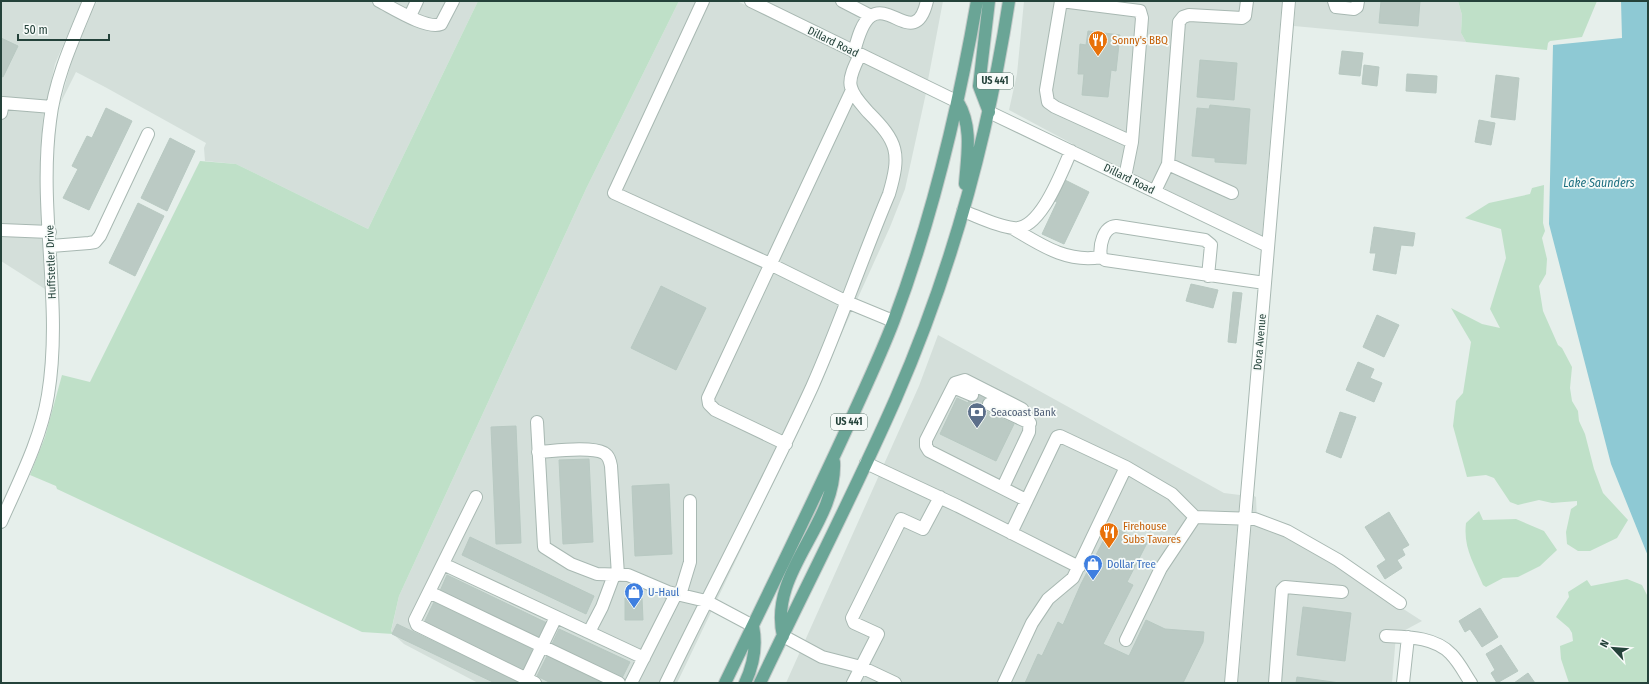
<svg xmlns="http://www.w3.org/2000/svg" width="1649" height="684" font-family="'Fira Sans Condensed',sans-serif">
<rect width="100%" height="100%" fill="#e6efeb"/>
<path fill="#d4dfda" d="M1,1H82L55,64L43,118L40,159L45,289L1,261Z
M97,1H478L368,229L236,164L205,161L204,148L206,143L105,87L76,72L60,104L73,56Z
M679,1H737L926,93L905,189L890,227L788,452L677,683H478L404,644L391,632L399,596L586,189Z
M765,1H943L928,80L851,44Z
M1024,1H1282L1262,236L1082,149L1009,110L1017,74Z
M1296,1H1458L1462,15L1461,33L1466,42L1294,26Z
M938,335L1224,493L1240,495L1224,683H786L919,386Z
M1254,496L1256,497L1257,522L1287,528L1377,592L1422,621L1396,635L1392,683H1238Z"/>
<path fill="#bfe0c8" d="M478,1H679L586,189L399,596L391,631L393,634L362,632L57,489L56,486L30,475L45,437L62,375L90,382L200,161L236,164L368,229Z
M1458,1H1597L1582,37L1550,41L1548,43L1547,50L1466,42L1461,33L1462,15Z
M1544,185L1543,223L1545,231L1542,238L1547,259L1546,274L1539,286L1543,311L1558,345L1562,348L1572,367L1570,388L1572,401L1578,411L1579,421L1585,434L1594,469L1603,493L1628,520L1617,538L1590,551H1578L1567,544L1566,532L1571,509L1577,505V501L1552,503L1539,500L1518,505L1510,502L1494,478L1486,475L1467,477L1453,426L1456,401L1463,393L1471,342L1451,308L1482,324L1500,328L1490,309L1506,258L1501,229L1465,218L1489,203L1530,194L1532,188Z
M1479,511L1483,520L1516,519L1544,531L1557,550L1540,566L1518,577L1503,578L1486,587L1483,585C1474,563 1463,548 1466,523Z
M1627,579L1642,585L1648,597V683H1569L1561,659L1560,646L1573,641L1572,633L1569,628L1556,617L1569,597L1568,592L1587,580L1591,586Z"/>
<path fill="#8ec9d4" d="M1621,1H1648V556L1611,464L1549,224L1553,45L1622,38Z"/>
<path fill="#bbcac4" stroke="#b8c9c2" d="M1381,1H1420L1418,26L1379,23Z
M1088,31L1120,35L1116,71L1111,70L1108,97L1082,95L1084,74H1078L1080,44L1086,45Z
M1,38L18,46L3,77L1,76Z
M1342,51L1363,53L1360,76L1339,74Z
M1200,60L1237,63L1234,100L1197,97Z
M1364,65L1379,67L1377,86L1362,84Z
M1407,74L1437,76L1436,93L1406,91Z
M1496,75L1519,78L1515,120L1491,117Z
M1210,105L1250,109L1246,164L1215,162V158L1192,156L1197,108L1209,109Z
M106,108L132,121L89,210L63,198L78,169L72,166L87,136L92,138Z
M1479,120L1495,123L1491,145L1475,142Z
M170,138L195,151L167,211L141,198Z
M1065,180L1089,192L1064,244L1042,234L1057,202L1055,201Z
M138,203L164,216L135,276L109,263Z
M1374,227L1415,233L1413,246L1401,245L1396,274L1373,270L1376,253H1370Z
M1191,284L1218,290L1213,308L1186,301Z
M661,286L706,308L676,370L631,348Z
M1233,292L1242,293L1236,343L1228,342Z
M1377,315L1399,325L1384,357L1363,347Z
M1358,362L1374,369L1370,378L1382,383L1374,402L1346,390Z
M974,389L991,397L985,411L1014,424L996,461L940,434L957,398L968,403Z
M1340,412L1356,417L1341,458L1326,452Z
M516,426L521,543L496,544L491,427Z
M589,459L593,542L563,544L559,460Z
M669,484L672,554L635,556L632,486Z
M1389,512L1409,545L1402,549L1405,555L1397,560L1402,568L1385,579L1377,566L1386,560L1365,527Z
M1111,526L1147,543L1127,582L1133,585L1103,644L1129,656L1146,620L1165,629L1204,632L1203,642L1183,683H1025L1038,654L1042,656L1058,622L1063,625L1081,584Z
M470,537L594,596L586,614L462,555Z
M447,575L547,623L540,638L440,591Z
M625,598H642L643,620H625Z
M434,602L534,650L524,671L424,623Z
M1303,607L1351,613L1345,661L1297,655Z
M1480,608L1498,637L1482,647L1470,629L1465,632L1459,621Z
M397,624L521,683H495L392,634Z
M559,629L630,662L622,678L552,644Z
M1501,645L1518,671L1497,683L1491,673L1495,670L1486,654Z
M547,656L603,683H551L537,676Z
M1528,673L1535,683H1514Z
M1297,677L1340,683H1296Z"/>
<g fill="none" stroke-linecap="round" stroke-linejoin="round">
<path stroke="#bfccc8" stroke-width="12" stroke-dasharray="12 6" stroke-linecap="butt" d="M972,395L989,404"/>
<defs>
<path id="minor" d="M379,1C393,8 427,30 441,24L453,1
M703,1L614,193L770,264L847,302L893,321
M751,1L958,102
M842,1L871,16
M1061,1L1046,90L1048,102L1055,107L1132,142L1125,177
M1061,1L1140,11L1142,18L1132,142
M1334,1L1336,7L1354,9L1357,7L1358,1
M410,16L417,1
M854,52C857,41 861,23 871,16C891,2 916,48 927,1
M989,112L1268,246
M1,113L3,103L52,107
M1168,164L1179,22L1183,17L1189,15L1242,18L1245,16L1247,1
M1155,191L1168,164L1232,193
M963,211C979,217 996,226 1013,228C1040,232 1062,171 1071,151
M1014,229C1041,245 1067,263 1101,257
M1,230L50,232
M51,246L89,243L95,242L100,236L148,134
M1208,276L1211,245L1205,240L1116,226C1103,227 1099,246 1101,257L1105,260L1265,283
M953,387L972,395
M989,404L1030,423
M537,422L544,547L571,564L597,574L628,575L668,592L706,601L753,626
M786,444L715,410L709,404L708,398L852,90
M538,452C554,451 591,446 604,453C609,456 610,461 611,466L618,575
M866,463L958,506L1079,567
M1003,487L1029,432C1030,422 1028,416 1022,409L965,380L955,383L926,440V446L929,451L1026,500
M476,497L415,620L417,625L535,683
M1,522C19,481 41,439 48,395C63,304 38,212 50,121C55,78 73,40 89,1
M1011,533L1057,437L1060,436L1126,467
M443,564L644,658
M429,592L619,683
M680,595L690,562V501
M589,632L602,607L614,575
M783,636L822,657L861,667L895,683
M1386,636C1408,637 1435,637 1451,654C1459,662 1465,674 1471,683
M1126,640L1161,568L1195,517
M526,679L556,617
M631,683L676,594
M666,683C714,584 766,487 812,387C840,324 862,258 889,194C901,153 898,142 868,112C862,105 853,96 851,87C848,78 856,63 860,55
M853,683L878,634L854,623L852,618L901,519L923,529L940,497
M1004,683L1032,623L1048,599L1073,578L1126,467L1172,494L1195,517L1255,519L1287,531L1338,560L1400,603
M1231,683L1289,1
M1275,683L1282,590L1285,587L1342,592
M1403,683L1408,637"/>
<path id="major" d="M958,102C973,127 967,156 965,184
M989,112L979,86L989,1
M783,636C768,572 837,525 834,462
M725,683C766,598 808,513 847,428C863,392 880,357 894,320C933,216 958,110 977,1
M745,683C754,664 757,646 753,626
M760,683C805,588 854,494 896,398C951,272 988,137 1009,1"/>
</defs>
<use href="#minor" stroke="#a8b8b2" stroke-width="14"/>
<use href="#major" stroke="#c2cac8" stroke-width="14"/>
<use href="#minor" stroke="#fff" stroke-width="12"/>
<use href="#major" stroke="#6aa596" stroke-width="12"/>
</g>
<defs>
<symbol id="restaurant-pin" viewBox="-11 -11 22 30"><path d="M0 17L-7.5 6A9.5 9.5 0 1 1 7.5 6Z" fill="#e8710a" stroke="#f7fbf9"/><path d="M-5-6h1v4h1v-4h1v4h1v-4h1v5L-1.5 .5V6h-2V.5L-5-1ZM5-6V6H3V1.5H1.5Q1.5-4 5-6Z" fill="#fff"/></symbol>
<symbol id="bank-pin" viewBox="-11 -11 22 30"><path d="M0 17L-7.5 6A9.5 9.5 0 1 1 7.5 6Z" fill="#5c6f8a" stroke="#f7fbf9"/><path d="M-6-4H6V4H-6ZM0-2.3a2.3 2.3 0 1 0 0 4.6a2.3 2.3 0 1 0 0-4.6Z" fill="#fff"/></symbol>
<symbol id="shop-pin" viewBox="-11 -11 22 30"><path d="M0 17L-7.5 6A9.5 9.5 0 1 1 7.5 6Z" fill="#3f7fe0" stroke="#f7fbf9"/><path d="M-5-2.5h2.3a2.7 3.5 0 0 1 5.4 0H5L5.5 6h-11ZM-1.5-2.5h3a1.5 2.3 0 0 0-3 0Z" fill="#fff"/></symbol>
</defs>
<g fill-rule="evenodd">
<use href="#restaurant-pin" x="1087" y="29" width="22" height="30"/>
<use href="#bank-pin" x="966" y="401" width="22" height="30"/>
<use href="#restaurant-pin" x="1098" y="521" width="22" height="30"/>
<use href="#shop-pin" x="1082" y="553" width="22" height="30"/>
<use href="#shop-pin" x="623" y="581" width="22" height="30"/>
</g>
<g text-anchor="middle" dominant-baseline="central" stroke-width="3.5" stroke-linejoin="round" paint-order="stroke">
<g fill="#f7fbf9" stroke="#637a73" stroke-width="1">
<rect x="977" y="73" width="36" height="16" rx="3"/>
<rect x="831" y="414" width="36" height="16" rx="3"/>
</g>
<g font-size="10" font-weight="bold" fill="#24423a">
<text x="995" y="81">US 441</text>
<text x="849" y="422">US 441</text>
</g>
<g font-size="11" fill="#c56008" stroke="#f7fbf9" text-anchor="start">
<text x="1112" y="40">Sonny's BBQ</text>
<text x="1123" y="526">Firehouse<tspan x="1123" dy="13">Subs Tavares</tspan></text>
</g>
<g font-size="11" fill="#24423a" stroke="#f7fbf9">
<text transform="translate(833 42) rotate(26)">Dillard Road</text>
<text transform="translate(1129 179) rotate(26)">Dillard Road</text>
<text transform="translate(51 262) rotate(-92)">Huffstetler Drive</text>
<text transform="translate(1260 342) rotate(-85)">Dora Avenue</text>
</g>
<g font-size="11" fill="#4e5e75" stroke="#f7fbf9" text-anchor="start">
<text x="991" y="412">Seacoast Bank</text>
</g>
<g font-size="11" fill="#366cbe" stroke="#f7fbf9" text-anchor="start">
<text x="1107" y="564">Dollar Tree</text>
<text x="648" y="592">U-Haul</text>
</g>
<g font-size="12" font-style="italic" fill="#1c6f80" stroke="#f7fbf9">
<text x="1599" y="183">Lake Saunders</text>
</g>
</g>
<rect width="1649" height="684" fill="none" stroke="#24423a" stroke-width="4"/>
<g transform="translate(1613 648) rotate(296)" stroke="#f7fbf9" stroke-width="3" paint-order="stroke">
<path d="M0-3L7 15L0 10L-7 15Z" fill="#24423a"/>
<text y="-6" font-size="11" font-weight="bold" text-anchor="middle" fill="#24423a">N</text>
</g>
<path d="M18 34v6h91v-6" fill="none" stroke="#24423a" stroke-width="2"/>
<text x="24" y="34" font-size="12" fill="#24423a" stroke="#f7fbf9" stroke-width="3" paint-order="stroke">50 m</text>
</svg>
